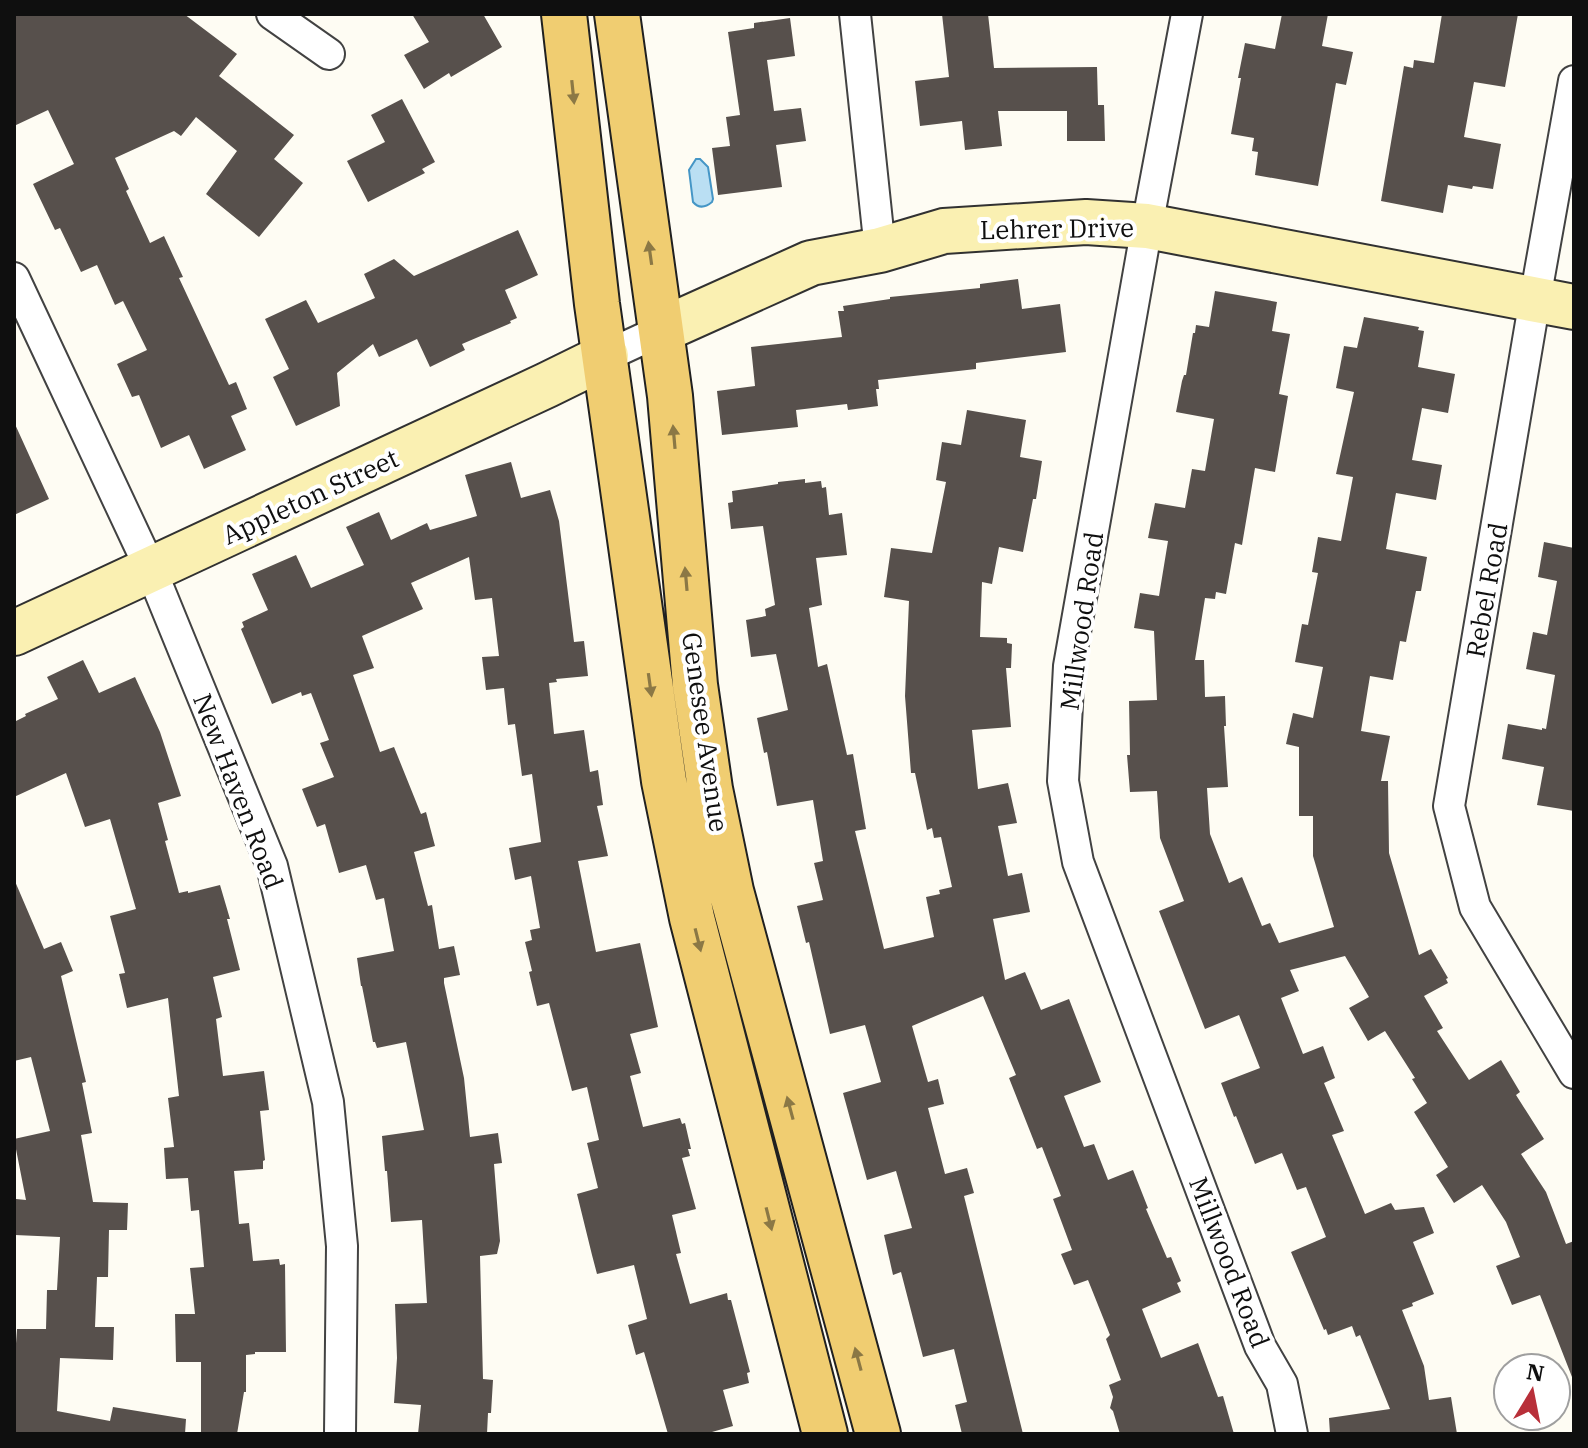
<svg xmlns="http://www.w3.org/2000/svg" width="1588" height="1448" font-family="'IBM Plex Serif',serif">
<rect width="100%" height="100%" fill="#fefcf3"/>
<path fill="#badff3" stroke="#4596c6" stroke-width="2" d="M696,159H700L708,167L713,199L712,202C706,207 699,209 693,202L689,170Z"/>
<path fill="#57504c" d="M14,14H184L237,54L219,76L294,135L274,159L303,183L259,237L206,194L237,151L196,117L181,136L174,131L115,158L129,189L126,191L150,243L164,236L183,277L179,278L229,385L236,382L247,409L231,416L246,450L204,469L189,435L161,448L139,395L132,397L117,364L147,350L123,301L115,305L97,265L81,272L60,228L55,230L33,184L74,164L48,110L14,126Z
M412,14H483L502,47L451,77L449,73L424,89L404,55L429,42Z
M942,14H988L994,68L1097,67L1098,105H1104L1105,141H1067V111H998L1002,146L965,150L962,121L920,126L915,81L949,77Z
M1282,14H1328L1322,46L1353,52L1346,85L1336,83L1318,186L1255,175L1258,152L1252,151L1254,138L1231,134L1241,78H1238L1245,43L1275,49Z
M1442,14H1518L1505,87L1474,82L1464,137L1501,144L1493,189L1473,186L1472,189L1448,185L1443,213L1381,201L1404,66L1413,68L1414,60L1434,63Z
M790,18L795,56L767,60L774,111L801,108L806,141L776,145L782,187L718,195L712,148L730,146L726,117L740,115L728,32L754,28V23Z
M402,99L435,162L422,169L425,173L368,202L347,161L385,142L371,115Z
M518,230L538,275L505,290L517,318L510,321L511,323L462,344L465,350L430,367L417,339L379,357L373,344L337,373L340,406L296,426L273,377L289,369L265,319L306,300L318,323L375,298L364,274L394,259L414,276Z
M1018,279L1022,309L1060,304L1066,352L976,363V369L878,380L879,389H876L878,406L848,410L847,404L796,410L798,427L722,435L717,391L755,386L751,347L842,337L838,311H844L843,306L890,299V297L980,288V284Z
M1215,291L1277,302L1272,331L1290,334L1279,394L1288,396L1275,472L1255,468L1242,545L1235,543L1226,594L1216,592L1215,599L1205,598L1195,660H1204L1205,697L1225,696L1226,726H1224L1228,787L1207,788L1210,834L1229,883L1242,877L1262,926L1270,923L1279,943L1334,927L1313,856V816H1299V747L1286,744L1293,713L1313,718L1323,667L1295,662L1302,624L1308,625L1318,573L1312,572L1318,537L1341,541L1353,477L1336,474L1354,392L1336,388L1344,346L1357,348L1364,317L1419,327L1418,330L1424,331L1418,367L1455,374L1448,413L1422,408L1412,460L1442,465L1436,500L1396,493L1386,549L1427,557L1421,591H1416L1406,642L1400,641L1393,680L1370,676L1361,731L1390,736L1381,781H1388L1389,853L1419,955L1431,949L1448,978L1446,979L1448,983L1424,996L1443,1028L1437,1031L1469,1080L1501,1060L1520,1092L1516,1095L1544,1139L1521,1154L1546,1192L1566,1244L1574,1241V1377H1572L1540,1295L1512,1305L1496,1266L1520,1257L1506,1222L1482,1185L1454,1203L1436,1175L1448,1167L1414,1112L1427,1103L1412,1079L1415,1078L1385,1031L1368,1041L1349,1008L1369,997L1345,956L1290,970L1299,991L1281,998L1303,1054L1323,1046L1335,1078L1324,1083L1344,1131L1332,1135L1365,1214L1391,1203L1395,1210L1424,1207L1434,1233L1413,1242L1434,1294L1412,1303L1413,1306L1402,1310L1424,1366L1429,1400L1451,1397L1457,1434H1330L1329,1418L1390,1409L1360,1335L1356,1337L1352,1326L1328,1335L1326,1329L1324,1330L1291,1252L1326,1237L1306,1187L1297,1190L1282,1153L1255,1164L1236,1116L1234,1117L1221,1083L1260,1068L1239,1015L1205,1029L1159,911L1184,901L1160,838L1157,791L1130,792L1127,755H1130L1129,701L1157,700L1154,631L1134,628L1140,593L1159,596L1168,541L1148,538L1155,503L1185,508L1192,469L1205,471L1214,419L1176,412L1182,381L1184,375H1186L1193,333H1195L1196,325L1209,327Z
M967,410L1026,420L1020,457L1042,461L1036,499H1033L1023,552L999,547L992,584L982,582L980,637L1007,638V643L1012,644L1011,668H1006L1011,727L972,730L978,789L1008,783L1017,823L998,826L1008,876L1022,873L1030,912L993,919L1005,980L1025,972L1041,1010L1069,999L1101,1082L1064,1096L1084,1147L1094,1144L1108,1180L1133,1170L1148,1208L1146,1209L1167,1258L1171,1257L1181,1281L1177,1283L1181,1292L1142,1309L1161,1358L1198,1343L1218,1397L1223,1396L1234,1434H1120L1113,1411L1110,1408L1113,1397L1109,1385L1121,1380L1106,1339L1110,1335L1088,1280L1074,1285L1061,1254L1072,1250L1053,1199L1061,1196L1042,1147L1037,1149L1009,1078L1016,1075L983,996L912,1026L928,1082L938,1079L944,1104L928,1108L945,1174L967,1168L974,1193L964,1196L1023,1434H962L955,1405L967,1402L954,1349L923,1357L901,1272L893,1275L884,1235L912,1228L896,1171L867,1180L843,1093L881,1082L865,1025L830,1034L809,942L806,943L797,906L823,900L814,863L823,861L813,800L777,806L767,752L764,753L757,718L788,710L776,654L751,657L746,620L766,616L765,609L775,605L763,526L731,529L728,503L733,502L732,491L778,484V482L805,479V483L821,481L822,488L826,487L829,515L842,513L847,555L816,558L822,605L809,608L818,667L827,664L847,755L853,754L866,829L855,831L884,949L934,937L926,897L940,894L939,890L952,887L941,837L934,838L932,828L927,830L915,773H911L905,696L909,601L884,597L891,548L932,553L946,482L936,480L942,442L961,445Z
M14,422L49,499L14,515Z
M511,462L521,498L550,490L559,521L574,642L584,641L588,676L556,679L557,682L549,683L554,734L584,730L590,772L598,770L603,805L597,806L608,856L578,861L596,952L640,943L658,1027L630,1034L641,1073L630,1076L643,1127L680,1118L682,1124L685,1123L691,1149H688L690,1156L682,1158L696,1209L672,1215L681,1253L676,1254L690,1304L727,1293L728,1300H731L750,1372L747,1373L749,1383L723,1390L733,1426L705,1434H668L644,1352L636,1355L628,1325L647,1319L634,1265L597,1274L592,1255L577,1194L598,1188L587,1143L599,1140L587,1087L572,1091L549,1003L537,1006L529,972L532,971L525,942L532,940L530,930L540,928L531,876L515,880L509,848L541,842L532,774L522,776L515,724L508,725L504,688L486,690L482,657L499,656L492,598L475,600L469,557L411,583L423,609L362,636L374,668L353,675L380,752L394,747L421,814L426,812L435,846L414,852L428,906L432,905L439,949L454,946L460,975L444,978V983L464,1078L470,1137L498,1133L502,1163L494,1164L500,1241L497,1254L480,1256L483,1379L493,1380L491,1413H488L487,1434H418L421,1405L394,1403L397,1358L395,1304L427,1303L422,1220L391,1222L387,1171H385L382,1136L424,1130L406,1042L377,1048L375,1042H373L362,986H361L357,958L394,951L384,898L376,900L366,865L339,873L325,824L317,827L302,789L334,777L320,743L329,740L311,693L302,696L301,692L272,704L241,629L244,627L242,622L268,610L252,574L296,555L311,588L364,565L346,527L379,512L391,540L427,523L430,530L477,516L465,475Z
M1544,542L1574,548V811L1537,805L1544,767L1502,759L1508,724L1542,730V728L1546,729L1555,675L1526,669L1533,632L1547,635L1557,581L1538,577Z
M83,660L99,693L135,677L160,732L181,796L158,803L168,840L165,841L179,893L188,891V893L220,885L230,919H227L240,970L213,977L222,1017L216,1019L223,1076L264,1071L269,1110L260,1111L265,1160L263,1161V1169L234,1171L239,1224L249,1223L253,1261L279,1259L280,1265L285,1264L286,1352H255V1354L246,1355V1392H244L237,1434H201V1362H176L175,1314H195L190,1268L204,1267L199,1210L191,1211L188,1178L166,1179L164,1148L174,1147L168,1098L179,1096L168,998L127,1008L119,974L125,973L110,916L136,909L110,819L85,827L66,773L14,797V722L26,716L25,714L58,699L47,677Z
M14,879L44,949L61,942L73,971L61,976L86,1082L82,1083L92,1133L81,1135L93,1202L128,1203L127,1230H109L108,1277H97L95,1327H114L113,1360L60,1358L57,1411L110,1421L113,1407L186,1419L185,1434H14V1372L17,1329H46L47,1290H57L60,1237L15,1235L16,1199L26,1200L14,1139L50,1131L31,1057L14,1061Z"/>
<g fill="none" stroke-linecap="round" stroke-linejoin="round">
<defs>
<path id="street" d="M272,14L329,54
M855,14L880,250
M1187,14L1147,226L1069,666L1063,781L1078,862L1260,1346L1282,1384L1292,1434
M1574,81L1535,299L1449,806L1475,907L1574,1073
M14,278L151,570L272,866L328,1102L342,1246L340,1434
M606,356L662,330"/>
<path id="secondary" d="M662,330L811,263L880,250L944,231L1086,222L1147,226L1574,307
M14,633L547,385L606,356"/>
<path id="primary" d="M564,14L597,304L664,781L692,918L825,1434
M617,14L670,396L695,685L710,789L731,891L878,1434"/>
</defs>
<use href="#street" stroke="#424242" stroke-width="34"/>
<use href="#secondary" stroke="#313131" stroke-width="48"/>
<use href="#primary" stroke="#202020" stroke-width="48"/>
<use href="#street" stroke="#fff" stroke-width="30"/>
<use href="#secondary" stroke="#faf0b2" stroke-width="44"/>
<use href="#primary" stroke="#f0cd71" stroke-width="44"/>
</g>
<defs><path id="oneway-solid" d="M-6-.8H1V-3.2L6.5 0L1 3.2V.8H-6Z" transform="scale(2)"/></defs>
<g fill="#8b7845">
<use href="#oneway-solid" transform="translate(573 92) rotate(84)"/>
<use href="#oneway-solid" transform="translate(650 253) rotate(-98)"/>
<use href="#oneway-solid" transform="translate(674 437) rotate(-95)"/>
<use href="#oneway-solid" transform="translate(686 579) rotate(-95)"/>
<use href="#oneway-solid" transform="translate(650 685) rotate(82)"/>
<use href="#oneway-solid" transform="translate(698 940) rotate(76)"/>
<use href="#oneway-solid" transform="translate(790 1108) rotate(-105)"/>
<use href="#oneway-solid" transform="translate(769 1219) rotate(76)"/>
<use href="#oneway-solid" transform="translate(858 1359) rotate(-105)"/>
</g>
<g text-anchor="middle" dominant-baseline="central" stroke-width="8" stroke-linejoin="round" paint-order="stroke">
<g font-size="26" fill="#0f0f0f" stroke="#fff">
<text transform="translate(1057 228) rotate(-1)">Lehrer Drive</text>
<text transform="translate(310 496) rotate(-25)">Appleton Street</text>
<text transform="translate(1486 590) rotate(-80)">Rebel Road</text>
<text transform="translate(1081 621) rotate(-82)">Millwood Road</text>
<text transform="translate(706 732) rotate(82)">Genesee Avenue</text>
<text transform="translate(239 791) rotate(69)">New Haven Road</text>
<text transform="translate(1230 1262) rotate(69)">Millwood Road</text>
</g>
</g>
<rect width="1588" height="1448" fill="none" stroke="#0f0f0f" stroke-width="32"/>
<g transform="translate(1532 1392) rotate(10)"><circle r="38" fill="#ffffff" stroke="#9f9f9f" stroke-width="2"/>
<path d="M0-6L14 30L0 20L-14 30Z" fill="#b82f39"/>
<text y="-12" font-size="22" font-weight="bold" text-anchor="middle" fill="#0f0f0f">N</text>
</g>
</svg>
